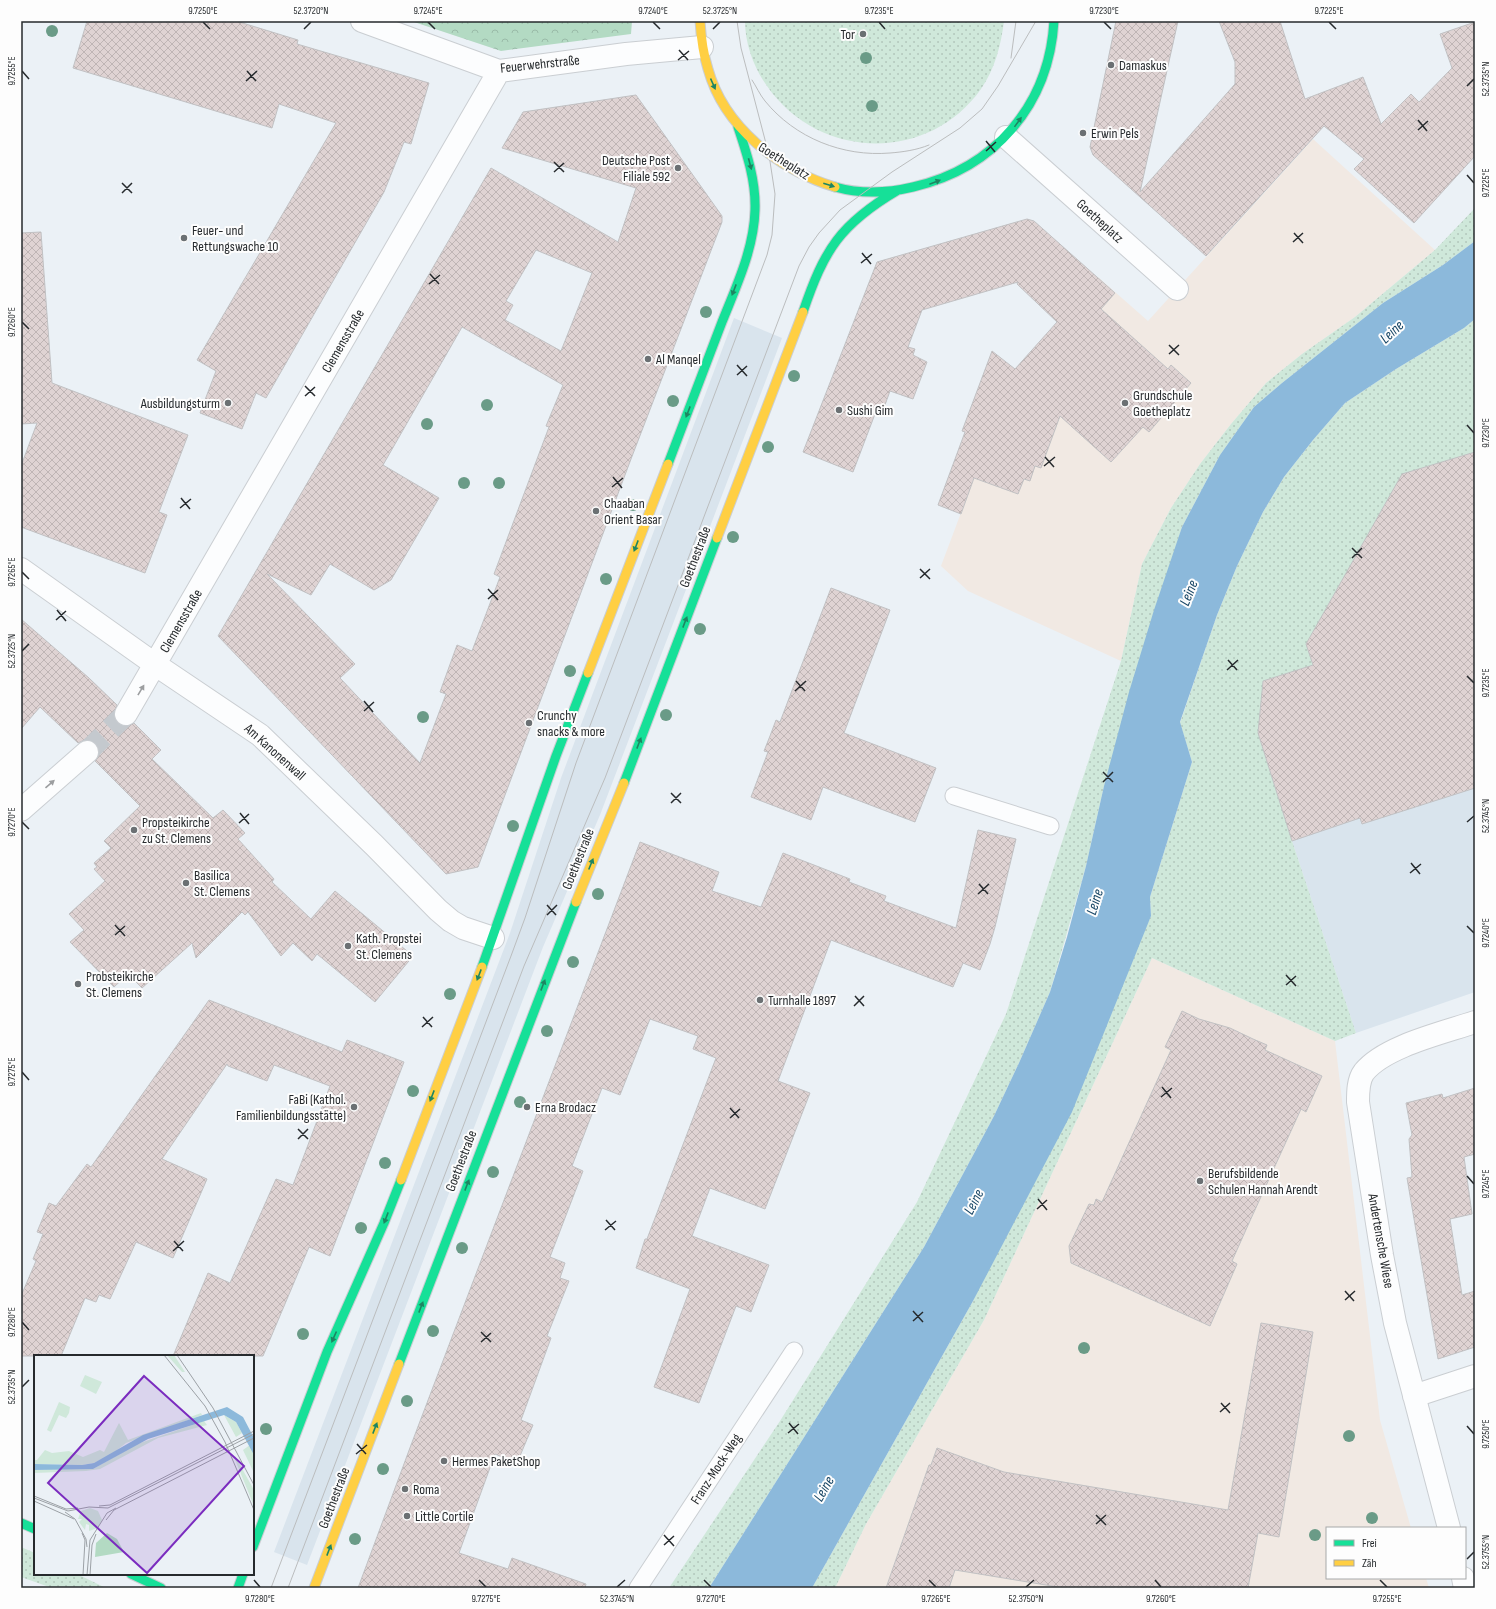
<svg xmlns="http://www.w3.org/2000/svg" width="1496" height="1609" font-family="'Sofia Sans Condensed',sans-serif">
<defs>
<pattern id="grass-dots" width="8" height="8" patternUnits="userSpaceOnUse"><rect width="8" height="8" fill="#cfe8da"/><path d="M2 2h.1M6 6h.1" fill="none" stroke="#b2c7bb" stroke-width="1.8" stroke-linecap="round"/></pattern>
<pattern id="forest-crowns" width="20" height="18" patternUnits="userSpaceOnUse"><rect width="20" height="18" fill="#b3dac3"/><path d="M2 6a3 3 0 1 1 6 0M12 15a3 3 0 1 1 6 0" fill="none" stroke="#9abba8"/></pattern>
<pattern id="building-cross-hatch" width="8" height="8" patternUnits="userSpaceOnUse"><rect width="8" height="8" fill="#dfd3d3"/><path d="M0 0l8 8M0 8l8-8" fill="none" stroke="#bfb5b5"/></pattern>
</defs>
<rect width="100%" height="100%" fill="#ebf1f6"/>
<path fill="#d9e4ed" d="M734,318L782,338L600,815L543,947L307,1565L274,1552L510,933L561,778Z
M1475,452V992L1356,1033L1292,841L1258,733L1263,681Z"/>
<path fill="#f1e9e3" d="M1313,139L1435,250L1355,317L1302,354L1266,383L1231,424L1200,464L1171,508L1142,564L1121,661L968,591L941,566L1015,369L1098,277L1148,321Z
M1152,958L1335,1041L1380,1420L1411,1528H1327V1578H1426L1429,1588H835L866,1524L984,1320Z"/>
<path fill="url(#grass-dots)" d="M745,21H1004C1001,45 995,69 981,89C928,164 818,160 767,86C754,68 745,44 745,21Z
M1475,208V241L1443,265L1383,303L1282,383L1254,407L1220,455L1182,527L1104,786L1086,866L1050,992L1019,1063L994,1116L924,1247L709,1588H669L780,1421L917,1202L1006,1014L1121,661L1142,564L1171,508L1200,464L1231,424L1266,383L1302,354L1355,317L1435,250Z
M1475,319V452L1313,665L1263,682L1258,733L1292,841L1356,1033L1335,1041L1152,958L984,1320L866,1524L835,1588H812L973,1301L1151,916L1150,897L1192,762L1180,723L1217,615L1237,566L1263,512L1284,477L1313,440L1345,403L1396,369L1464,328Z
M21,1547L35,1553V1574H77L106,1588H52L21,1577Z"/>
<path fill="url(#forest-crowns)" d="M411,21H632L631,34L501,51Z"/>
<path fill="#8cb9db" d="M1475,241V319L1464,328L1396,369L1345,403L1313,440L1284,477L1263,512L1237,566L1217,615L1180,722L1192,762L1150,897L1151,916L1072,1112L973,1301L812,1588H709L924,1247L994,1116L1019,1063L1050,992L1067,937L1086,866L1104,786L1129,692L1154,610L1182,527L1220,455L1254,407L1282,383L1383,303L1443,265Z"/>
<path fill="url(#building-cross-hatch)" stroke="#c1c1c3" fill-rule="evenodd" d="M87,21H236L298,40L297,44L429,83L411,144L404,142L384,192L266,398L256,393L242,429L200,413L216,371L197,360L336,123L279,104L272,128L73,68Z
M1116,21H1178L1140,192L1235,84V62L1219,21H1280L1305,99L1363,77L1381,124L1411,94L1419,102L1452,68L1440,34L1475,22V156L1414,223L1354,169L1364,159L1324,126L1206,256L1093,155L1090,147Z
M636,95L722,216V222L631,459L478,867L446,874L218,636L491,168L618,242L636,188L502,148L523,112ZM536,250L592,273L561,351L505,320L513,305L506,301ZM462,327L563,385L546,426L549,427L494,574L500,577L472,651L457,645L440,692L446,694L420,763L340,678L355,664L267,574L311,595L330,564L374,590L391,580L439,498L383,465Z
M1027,219L1034,221L1115,293L1101,309L1168,369L1171,365L1191,383L1149,432L1143,427L1111,462L1060,416L1041,468L1035,466L1030,481L1024,479L1018,494L974,478L961,514L938,505L965,432L962,431L992,351L1015,369L1057,322L1017,284L1018,282L922,310L908,347L915,349L913,355L927,362L913,399L890,391L881,416L875,414L853,472L803,452L877,262Z
M41,232L52,383L188,435L159,512L167,515L145,573L21,527V466L37,423L21,424V233Z
M1475,452V788L1362,824L1360,818L1292,841L1258,733L1263,681L1313,665L1306,644L1402,474Z
M831,588L890,610L844,733L936,768L915,822L823,787L811,820L751,797L768,752L764,751L770,736L776,720L780,722Z
M21,619L89,678L117,705L114,714L115,720L119,725L126,726L134,723L161,750L152,759L213,818L223,810L245,833L238,839L274,879L272,882L311,919L335,891L413,956L375,1002L317,954L312,961L293,943L281,956L248,912L245,915L242,912L196,958L192,943L142,988L128,974L114,987L70,942L84,930L69,914L105,881L94,869L97,867L94,863L111,848L104,841L140,806L95,761L99,756V750L97,744L91,740H84L78,743L40,707L21,729Z
M978,830L1016,839L995,927L990,944L980,970L963,963L953,987L831,940L778,1081L810,1093L765,1209L710,1188L692,1236L769,1265L751,1312L736,1306L699,1403L654,1387L690,1289L636,1268L645,1239H647L716,1058L693,1049L698,1036L650,1019L620,1095L602,1088L572,1166L583,1171L550,1257L565,1263L560,1278L569,1281L547,1336L551,1338L521,1420L533,1425L517,1463L495,1454L459,1553L508,1569L512,1558L586,1584L585,1588H358L411,1445L640,842L719,872L712,891L761,907L783,853L850,879L849,882L886,896L884,901L956,928Z
M209,1000L342,1052L347,1040L404,1062L330,1256L309,1247L263,1356H173L208,1273L230,1283L276,1179L293,1185L330,1086L274,1065L267,1081L228,1066L227,1064L162,1159L207,1179L173,1258L136,1242L110,1299L99,1295L96,1302L85,1298L61,1356H21V1296L36,1261L33,1259L43,1234L37,1232L49,1203L56,1206L87,1164L91,1167Z
M1182,1011L1199,1019L1230,1028L1253,1039L1267,1045L1265,1050L1322,1076L1306,1112L1301,1109L1249,1223L1232,1261L1237,1264L1210,1326L1071,1263L1069,1246L1089,1204L1094,1205L1096,1199L1102,1202L1171,1050L1165,1047Z
M1475,1088V1154L1464,1157L1472,1214L1450,1219L1462,1295L1475,1291V1347L1438,1359L1407,1178L1412,1177L1409,1139L1412,1135L1406,1103L1442,1094L1443,1098Z
M1261,1323L1313,1332L1279,1537L1258,1533L1248,1588H1064L955,1570L949,1588H886L929,1465H931L937,1448L1004,1472L1228,1510Z"/>
<g fill="none" stroke-linecap="round" stroke-linejoin="round">
<path stroke="#c4c9ce" stroke-width="22" stroke-dasharray="22 11" stroke-linecap="butt" d="M87,752L126,714"/>
<defs>
<path id="lane" d="M954,796L1050,826
M638,1588L794,1351"/>
<path id="street" d="M362,21L499,71L626,54L702,47
M1006,137L1177,289
M21,569L156,665L260,735L374,845L438,910L451,921L463,928L493,938
M126,714L499,71
M21,810L87,752
M1414,1396L1475,1376
M1449,1528L1395,1323L1382,1255L1358,1102C1358,1092 1358,1080 1364,1072C1385,1046 1443,1033 1475,1022
M1463,1578L1465,1588"/>
<path id="fast" d="M835,187C860,194 888,193 913,187C995,168 1049,105 1054,21
M803,312C824,250 840,224 898,190
M668,464C686,417 704,370 722,322C736,287 754,249 755,210C756,181 747,154 738,127
M624,783L717,538
M482,967L556,756L588,673
M399,1364L576,902
M21,1523L35,1529
M253,1547L327,1352L384,1223L401,1180
M131,1574L161,1588
M238,1588L243,1574"/>
<path id="slow" d="M700,21C701,37 703,53 708,69C724,127 779,170 835,187
M717,538L803,312
M588,673L668,464
M576,902L624,783
M401,1180L482,967
M314,1588L399,1364"/>
</defs>
<use href="#lane" stroke="#caced2" stroke-width="19"/>
<use href="#street" stroke="#caced2" stroke-width="24"/>
<use href="#fast" stroke="#caced2" stroke-width="11"/>
<use href="#slow" stroke="#caced2" stroke-width="11"/>
<use href="#lane" stroke="#fcfdfe" stroke-width="17"/>
<use href="#street" stroke="#fcfdfe" stroke-width="22"/>
<use href="#fast" stroke="#16e098" stroke-width="9"/>
<use href="#slow" stroke="#ffcf43" stroke-width="9"/>
<path stroke="#bbbdbe" stroke-width="1" d="M1011,58L1016,21
M752,80C756,86 760,95 765,101C795,138 843,157 890,153C903,152 917,150 929,145
M271,1588L511,956L525,918L576,763L767,255L772,235L775,194L769,155L741,48L737,21
M288,1588L524,966L605,778L799,266L809,247L819,233L840,210L892,172L960,128L982,109L998,86L1036,21"/>
</g>
<g fill="#6a9b87">
<circle cx="52" cy="31" r="6"/>
<circle cx="866" cy="58" r="6"/>
<circle cx="872" cy="106" r="6"/>
<circle cx="706" cy="312" r="6"/>
<circle cx="794" cy="376" r="6"/>
<circle cx="673" cy="401" r="6"/>
<circle cx="487" cy="405" r="6"/>
<circle cx="427" cy="424" r="6"/>
<circle cx="768" cy="447" r="6"/>
<circle cx="464" cy="483" r="6"/>
<circle cx="499" cy="483" r="6"/>
<circle cx="633" cy="505" r="6"/>
<circle cx="733" cy="537" r="6"/>
<circle cx="606" cy="579" r="6"/>
<circle cx="700" cy="629" r="6"/>
<circle cx="570" cy="671" r="6"/>
<circle cx="666" cy="715" r="6"/>
<circle cx="423" cy="717" r="6"/>
<circle cx="513" cy="826" r="6"/>
<circle cx="598" cy="894" r="6"/>
<circle cx="573" cy="962" r="6"/>
<circle cx="450" cy="994" r="6"/>
<circle cx="547" cy="1031" r="6"/>
<circle cx="413" cy="1091" r="6"/>
<circle cx="520" cy="1102" r="6"/>
<circle cx="385" cy="1163" r="6"/>
<circle cx="493" cy="1172" r="6"/>
<circle cx="361" cy="1228" r="6"/>
<circle cx="462" cy="1248" r="6"/>
<circle cx="433" cy="1331" r="6"/>
<circle cx="303" cy="1334" r="6"/>
<circle cx="1084" cy="1348" r="6"/>
<circle cx="407" cy="1401" r="6"/>
<circle cx="266" cy="1429" r="6"/>
<circle cx="1349" cy="1436" r="6"/>
<circle cx="383" cy="1469" r="6"/>
<circle cx="1372" cy="1518" r="6"/>
<circle cx="1315" cy="1535" r="6"/>
<circle cx="355" cy="1539" r="6"/>
</g>
<defs><path id="oneway-solid" d="M-6-.8H1V-3.2L6.5 0L1 3.2V.8H-6Z"/></defs>
<g fill="#1e8562">
<use href="#oneway-solid" transform="translate(713 84) rotate(66)"/>
<use href="#oneway-solid" transform="translate(1018 122) rotate(-54)"/>
<use href="#oneway-solid" transform="translate(750 164) rotate(75)"/>
<use href="#oneway-solid" transform="translate(935 182) rotate(-21)"/>
<use href="#oneway-solid" transform="translate(829 185) rotate(18)"/>
<use href="#oneway-solid" transform="translate(734 290) rotate(111)"/>
<use href="#oneway-solid" transform="translate(688 412) rotate(111)"/>
<use href="#oneway-solid" transform="translate(636 546) rotate(111)"/>
<use href="#oneway-solid" transform="translate(685 622) rotate(-69)"/>
<use href="#oneway-solid" transform="translate(639 743) rotate(-69)"/>
<use href="#oneway-solid" transform="translate(591 864) rotate(-68)"/>
<use href="#oneway-solid" transform="translate(479 975) rotate(111)"/>
<use href="#oneway-solid" transform="translate(543 985) rotate(-69)"/>
<use href="#oneway-solid" transform="translate(432 1096) rotate(111)"/>
<use href="#oneway-solid" transform="translate(467 1185) rotate(-69)"/>
<use href="#oneway-solid" transform="translate(386 1218) rotate(111)"/>
<use href="#oneway-solid" transform="translate(421 1307) rotate(-69)"/>
<use href="#oneway-solid" transform="translate(334 1337) rotate(114)"/>
<use href="#oneway-solid" transform="translate(375 1428) rotate(-69)"/>
<use href="#oneway-solid" transform="translate(329 1550) rotate(-69)"/>
</g>
<g fill="#9c9ea0">
<use href="#oneway-solid" transform="translate(141 690) rotate(-59)"/>
<use href="#oneway-solid" transform="translate(50 784) rotate(-41)"/>
</g>
<path fill="none" stroke="#262a2d" stroke-width="1.5" d="M203,22L210,29M428,22L435,29M653,22L660,29M879,22L885,29M1104,22L1111,29M1329,22L1336,29M304,29L311,22M713,29L720,22M679,50L688,60M678,60L689,51M22,71L29,79M247,71L256,81M246,81L257,71M1467,86L1474,79M1418,120L1427,131M1418,130L1428,121M986,141L995,152M986,151L996,142M554,162L564,172M554,172L564,163M1467,175L1474,183M122,183L132,193M122,193L132,183M1294,233L1303,243M1293,242L1303,233M862,253L871,264M861,263L872,254M430,274L439,284M429,284L440,275M22,322L29,329M1169,345L1179,355M1169,354L1179,345M737,365L747,376M737,375L747,366M305,386L315,396M305,396L315,387M1467,425L1474,433M1045,457L1054,467M1044,466L1055,457M613,477L622,488M612,487L623,478M181,498L190,509M180,508L191,499M1352,548L1362,558M1352,558L1362,548M920,569L930,579M22,572L29,579M920,578L930,569M488,589L498,600M488,599L498,590M57,610L66,621M56,620L66,611M22,651L29,644M1228,660L1237,670M1227,670L1238,660M1467,676L1474,683M796,681L805,691M795,691L806,681M364,701L373,712M364,711L374,702M1103,772L1113,782M1103,782L1113,772M671,793L681,803M671,803L681,793M240,813L249,824M22,822L29,829M1467,822L1474,816M239,823L249,814M1411,863L1420,874M1410,873L1421,864M979,884L988,894M978,894L989,884M547,905L556,915M547,915L557,905M115,925L125,936M1467,926L1474,933M115,935L125,926M1286,975L1296,986M1286,985L1296,976M855,996L864,1006M854,1006L864,996M423,1017L432,1027M422,1027L433,1017M22,1072L29,1080M1162,1087L1171,1098M1161,1097L1172,1088M730,1108L739,1118M730,1118L740,1109M298,1129L308,1139M298,1139L308,1129M1467,1176L1474,1184M1038,1199L1047,1210M1037,1209L1047,1200M606,1220L615,1230M605,1230L616,1221M174,1241L183,1251M173,1251L184,1241M1345,1291L1354,1301M1345,1300L1355,1291M913,1311L923,1322M913,1321L923,1312M22,1322L29,1330M481,1332L491,1342M481,1342L491,1333M22,1387L29,1380M1221,1403L1230,1413M1220,1412L1230,1403M789,1423L798,1434M1467,1426L1474,1434M788,1433L799,1424M357,1444L366,1454M356,1454L367,1445M1096,1515L1106,1525M1096,1524L1106,1515M664,1535L674,1546M664,1545L674,1536M1467,1559L1474,1552M254,1580L260,1587M479,1580L486,1587M704,1580L711,1587M929,1580L936,1587M1155,1580L1161,1587M1380,1580L1387,1587M617,1587L625,1580M1026,1587L1034,1580"/>
<g fill="#6b7073" stroke="#fdfdfd" stroke-width="1.5">
<circle cx="863" cy="34" r="4"/>
<circle cx="1111" cy="65" r="4"/>
<circle cx="1083" cy="133" r="4"/>
<circle cx="678" cy="168" r="4"/>
<circle cx="184" cy="238" r="4"/>
<circle cx="648" cy="359" r="4"/>
<circle cx="228" cy="403" r="4"/>
<circle cx="1125" cy="403" r="4"/>
<circle cx="839" cy="410" r="4"/>
<circle cx="596" cy="511" r="4"/>
<circle cx="529" cy="723" r="4"/>
<circle cx="134" cy="830" r="4"/>
<circle cx="186" cy="883" r="4"/>
<circle cx="348" cy="946" r="4"/>
<circle cx="78" cy="984" r="4"/>
<circle cx="760" cy="1000" r="4"/>
<circle cx="354" cy="1107" r="4"/>
<circle cx="527" cy="1107" r="4"/>
<circle cx="1200" cy="1181" r="4"/>
<circle cx="444" cy="1461" r="4"/>
<circle cx="405" cy="1489" r="4"/>
<circle cx="407" cy="1516" r="4"/>
</g>
<g text-anchor="middle" dominant-baseline="central" stroke-width="4" stroke-linejoin="round" paint-order="stroke">
<g font-size="14" fill="#262a2d" stroke="#fdfdfd" text-anchor="start">
<text x="855" y="34" text-anchor="end">Tor</text>
<text x="1119" y="65">Damaskus</text>
<text x="1091" y="133">Erwin Pels</text>
<text x="670" y="160" text-anchor="end">Deutsche Post<tspan x="670" dy="16">Filiale 592</tspan></text>
<text x="192" y="230">Feuer- und<tspan x="192" dy="16">Rettungswache 10</tspan></text>
<text x="656" y="359">Al Manqel</text>
<text x="1133" y="395">Grundschule<tspan x="1133" dy="16">Goetheplatz</tspan></text>
<text x="220" y="403" text-anchor="end">Ausbildungsturm</text>
<text x="847" y="410">Sushi Gim</text>
<text x="604" y="503">Chaaban<tspan x="604" dy="16">Orient Basar</tspan></text>
<text x="537" y="715">Crunchy<tspan x="537" dy="16">snacks &amp; more</tspan></text>
<text x="142" y="822">Propsteikirche<tspan x="142" dy="16">zu St. Clemens</tspan></text>
<text x="194" y="875">Basilica<tspan x="194" dy="16">St. Clemens</tspan></text>
<text x="356" y="938">Kath. Propstei<tspan x="356" dy="16">St. Clemens</tspan></text>
<text x="86" y="976">Probsteikirche<tspan x="86" dy="16">St. Clemens</tspan></text>
<text x="768" y="1000">Turnhalle 1897</text>
<text x="346" y="1099" text-anchor="end">FaBi (Kathol.<tspan x="346" dy="16">Familienbildungsstätte)</tspan></text>
<text x="535" y="1107">Erna Brodacz</text>
<text x="1208" y="1173">Berufsbildende<tspan x="1208" dy="16">Schulen Hannah Arendt</tspan></text>
<text x="452" y="1461">Hermes PaketShop</text>
<text x="413" y="1489">Roma</text>
<text x="415" y="1516">Little Cortile</text>
</g>
<g font-size="14" fill="#262a2d" stroke="#fdfdfd">
<text transform="translate(540 64) rotate(-6)">Feuerwehrstraße</text>
<text transform="translate(784 161) rotate(32)">Goetheplatz</text>
<text transform="translate(1100 221) rotate(42)">Goetheplatz</text>
<text transform="translate(343 341) rotate(-60)">Clemensstraße</text>
<text transform="translate(695 557) rotate(-69)">Goethestraße</text>
<text transform="translate(181 621) rotate(-60)">Clemensstraße</text>
<text transform="translate(275 752) rotate(42)">Am Kanonenwall</text>
<text transform="translate(578 859) rotate(-68)">Goethestraße</text>
<text transform="translate(461 1161) rotate(-69)">Goethestraße</text>
<text transform="translate(1381 1241) rotate(80)">Andertensche Wiese</text>
<text transform="translate(716 1469) rotate(-57)">Franz-Mock-Weg</text>
<text transform="translate(334 1498) rotate(-69)">Goethestraße</text>
</g>
<g font-size="15" font-style="italic" fill="#164565" stroke="#fdfdfd">
<text transform="translate(1392 332) rotate(-43)">Leine</text>
<text transform="translate(1189 593) rotate(-68)">Leine</text>
<text transform="translate(1095 902) rotate(-73)">Leine</text>
<text transform="translate(974 1202) rotate(-63)">Leine</text>
<text transform="translate(824 1489) rotate(-60)">Leine</text>
</g>
</g>
<g transform="translate(34 1355)">
<rect width="220" height="220" fill="#ebf1f6"/>
<path d="M133,0H140L151,17H148ZM51,20L68,27L62,39L46,31ZM25,47L36,52L35,58L32,63L25,60L17,77L13,75ZM167,58L168,60L92,88L78,99L60,108L48,110L0,109V105H3L11,95L18,98L35,96L49,102L66,95L70,97L85,68L94,85ZM190,60L202,67L208,78L202,82ZM170,66L173,70L124,83L66,114L52,116L0,118V115L26,113L59,114L103,89ZM220,87V118L209,95ZM201,101L220,135V151L200,102ZM56,153L64,156L68,165L64,173L55,176V170L52,169L51,175L45,167L48,164H44L47,156Z" fill="#cfe8da"/>
<path d="M73,178L83,184L90,197L61,202L62,188Z" fill="#b3dac3"/>
<path d="M193,52L209,62L220,83V100L202,67L190,60L114,84L59,114L0,115V109L48,110L60,108L109,80Z" fill="#8cb9db"/>
<path fill="none" stroke="#9ca1a6" stroke-width="1" d="M130,0L171,51L191,87L220,155M143,0L179,53L220,130M0,141L32,154L44,153M0,143L34,156L55,152L74,153L220,79M0,146L40,164M65,151L76,150L220,76M31,157L41,164L52,184L53,192M72,165L80,155L220,83M48,178L51,185L49,220M53,220L56,185L73,158L82,153M56,220L58,190L62,179"/>
<path fill="#7b2cbf" fill-opacity="0.15" stroke="#7b2cbf" stroke-width="2" d="M110,21L210,111L113,218L14,128Z"/>
<rect width="220" height="220" fill="none" stroke="#262a2d" stroke-width="2"/>
</g>
<rect width="1496" height="1609" fill="none" stroke="#fdfdfd" stroke-width="44"/>
<rect x="1326" y="1527" width="140" height="52" fill="#fdfdfd" stroke="#a7a9aa"/>
<rect x="1334" y="1540" width="20" height="6" fill="#16e098" stroke="#a7a9aa"/>
<text x="1362" y="1547" font-size="12" fill="#262a2d">Frei</text>
<rect x="1334" y="1560" width="20" height="6" fill="#ffcf43" stroke="#a7a9aa"/>
<text x="1362" y="1567" font-size="12" fill="#262a2d">Zäh</text>
<rect x="22" y="22" width="1452" height="1565" fill="none" stroke="#262a2d" stroke-width="1.5"/>
<g font-size="10" text-anchor="middle" fill="#262a2d">
<text x="203" y="14">9.7250°E</text>
<text x="311" y="14">52.3720°N</text>
<text x="428" y="14">9.7245°E</text>
<text x="653" y="14">9.7240°E</text>
<text x="720" y="14">52.3725°N</text>
<text x="879" y="14">9.7235°E</text>
<text x="1104" y="14">9.7230°E</text>
<text x="1329" y="14">9.7225°E</text>
<text transform="translate(11 71) rotate(-90)" y="4">9.7255°E</text>
<text transform="translate(1485 79) rotate(-90)" y="4">52.3735°N</text>
<text transform="translate(1485 183) rotate(-90)" y="4">9.7225°E</text>
<text transform="translate(11 322) rotate(-90)" y="4">9.7260°E</text>
<text transform="translate(1485 433) rotate(-90)" y="4">9.7230°E</text>
<text transform="translate(11 572) rotate(-90)" y="4">9.7265°E</text>
<text transform="translate(11 651) rotate(-90)" y="4">52.3725°N</text>
<text transform="translate(1485 683) rotate(-90)" y="4">9.7235°E</text>
<text transform="translate(1485 816) rotate(-90)" y="4">52.3745°N</text>
<text transform="translate(11 822) rotate(-90)" y="4">9.7270°E</text>
<text transform="translate(1485 933) rotate(-90)" y="4">9.7240°E</text>
<text transform="translate(11 1072) rotate(-90)" y="4">9.7275°E</text>
<text transform="translate(1485 1184) rotate(-90)" y="4">9.7245°E</text>
<text transform="translate(11 1322) rotate(-90)" y="4">9.7280°E</text>
<text transform="translate(11 1387) rotate(-90)" y="4">52.3735°N</text>
<text transform="translate(1485 1434) rotate(-90)" y="4">9.7250°E</text>
<text transform="translate(1485 1552) rotate(-90)" y="4">52.3755°N</text>
<text x="260" y="1602">9.7280°E</text>
<text x="486" y="1602">9.7275°E</text>
<text x="617" y="1602">52.3745°N</text>
<text x="711" y="1602">9.7270°E</text>
<text x="936" y="1602">9.7265°E</text>
<text x="1026" y="1602">52.3750°N</text>
<text x="1161" y="1602">9.7260°E</text>
<text x="1387" y="1602">9.7255°E</text>
</g>
</svg>
